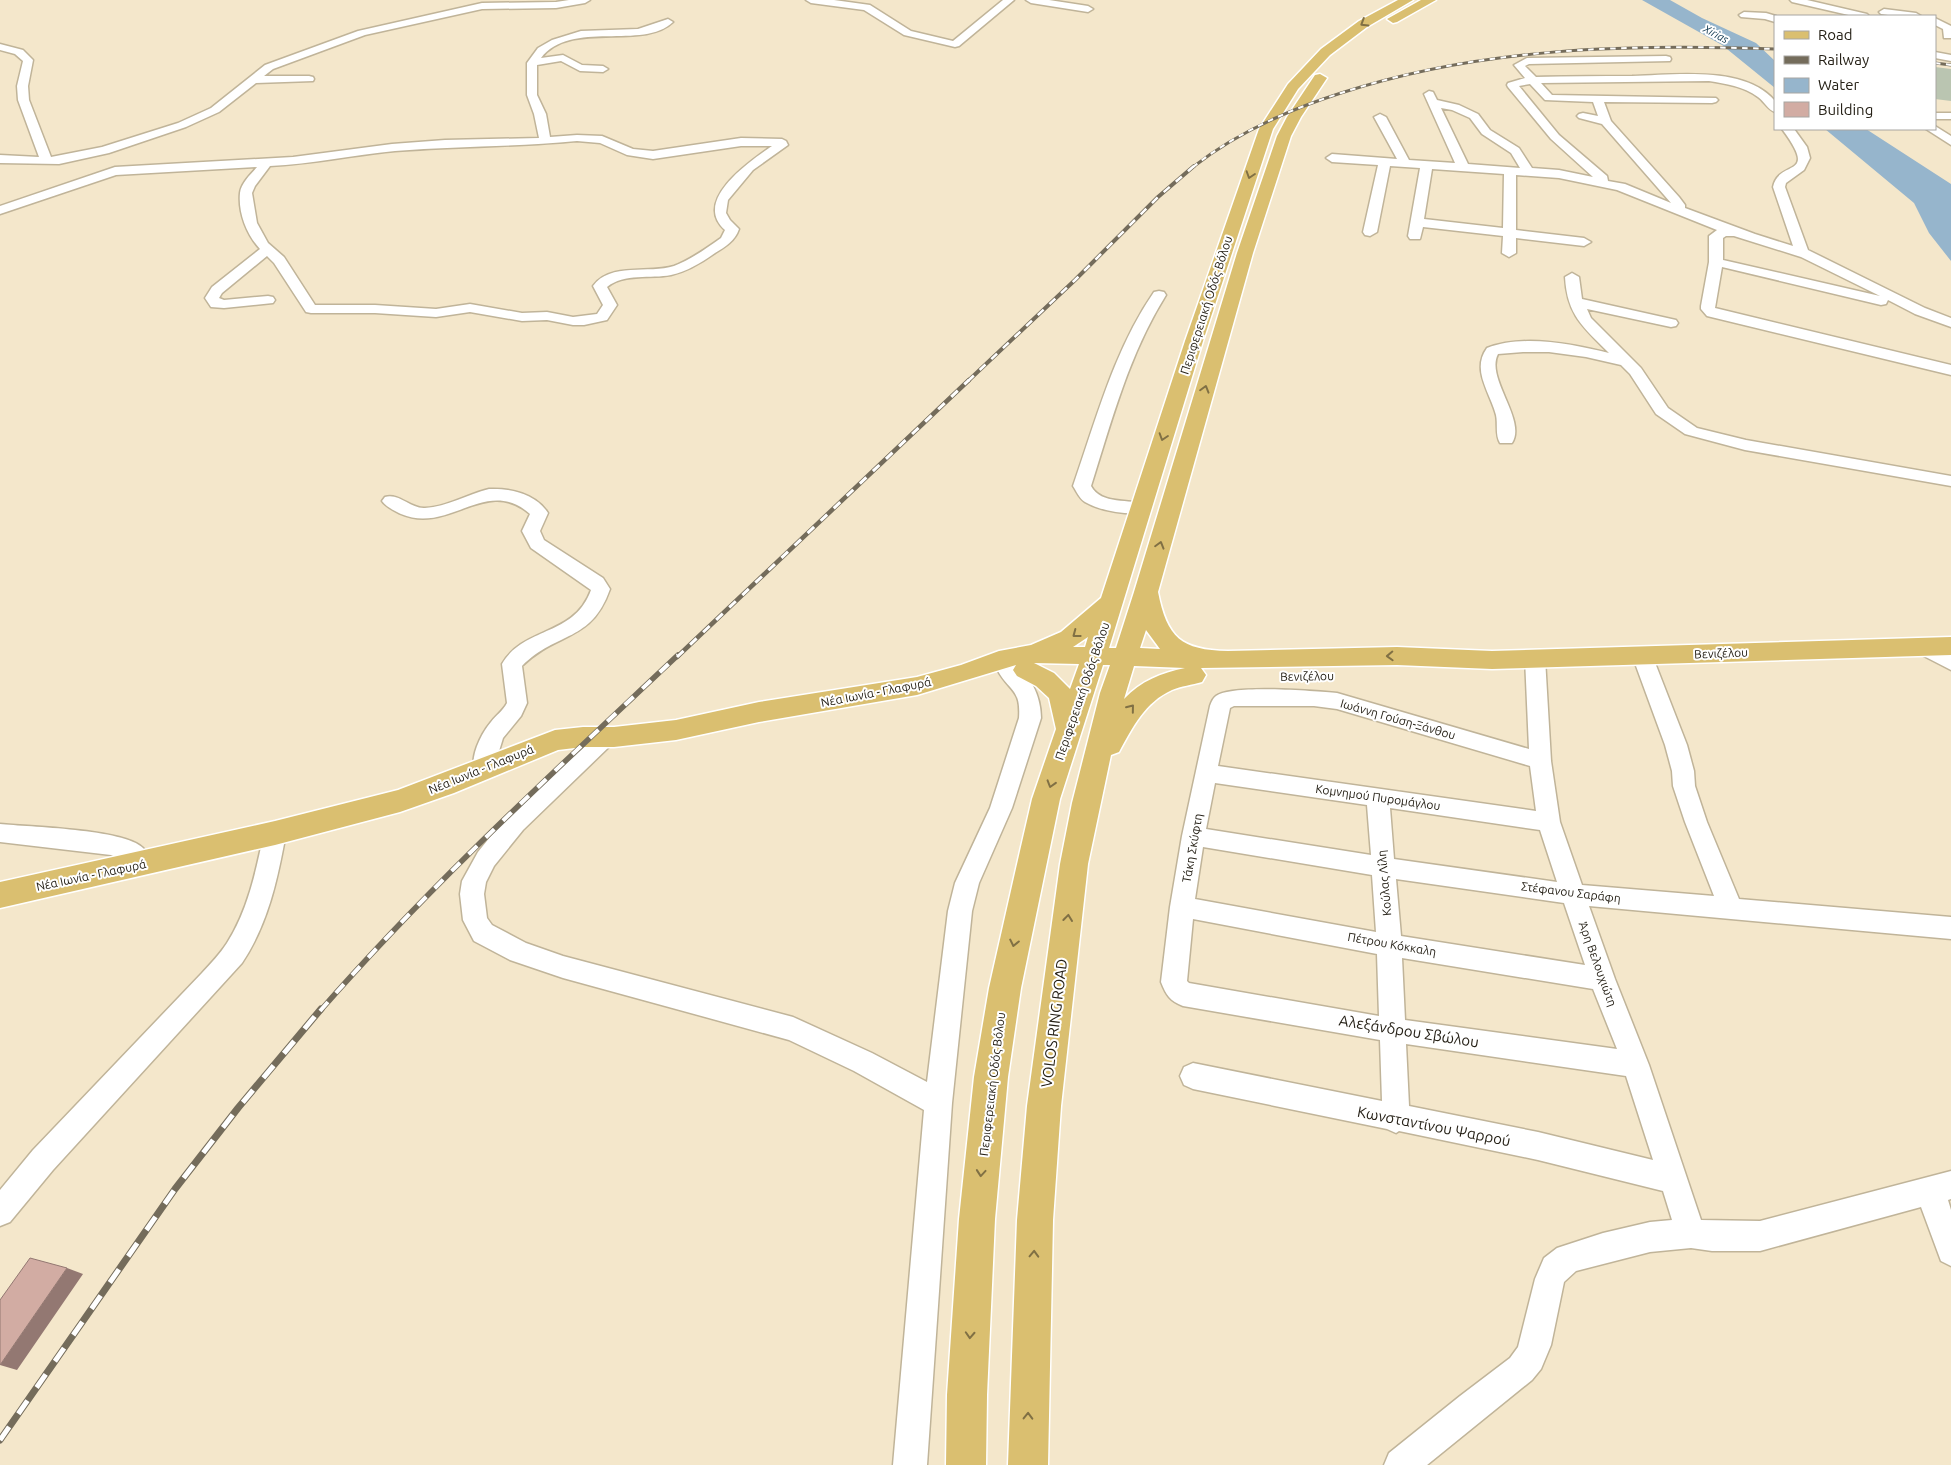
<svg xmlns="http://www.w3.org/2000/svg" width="1951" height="1465" font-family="Ubuntu,sans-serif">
<rect width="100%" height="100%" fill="#f4e7cb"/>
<path fill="#bac5b1" d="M1935,67L1951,69V101L1935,99Z"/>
<path fill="#96b5cc" d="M1642,0H1670L1702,18L1756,43L1775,61V88L1722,45Z
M1825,129H1866L1951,184V261L1929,233L1914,203Z"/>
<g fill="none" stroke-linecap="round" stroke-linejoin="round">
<defs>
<path id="minor" d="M569,0H590L585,3L556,8L482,9L365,35L273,69L264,76H309L313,77L314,79L313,81L256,83L219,112L186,127L109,153L59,164L0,163V155L39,157L18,100L17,86L23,61L15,54L0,50V44L23,50L33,60L28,86L29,100L51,157L102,147L178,123L211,108L265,65L358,31L482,3L556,2Z
M806,0H834L870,5L911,31L953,41L1003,0H1014L959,46L955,47L904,35L864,10L811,3Z
M1026,0H1049L1088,6L1093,9L1088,12L1031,3Z
M1790,0H1807L1867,14L1869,16H1853L1792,2Z
M1884,9L1916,13L1921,16H1895L1881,14L1879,12Z
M1744,12L1766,13L1776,16H1775V22L1765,19L1741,17L1739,15Z
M1935,18L1951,26V38H1944L1943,29L1935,25Z
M668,19L673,22C643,51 571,19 541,58L563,55L582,65L603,66L608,69L603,72L580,71L561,61L537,65V95L546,114L550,137L577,135L602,136L633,149L653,151L741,138L782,139L786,141L788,145L753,170L728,200L726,213L730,220L739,229C735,241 725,247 715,253C701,263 688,271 671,275C651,279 624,273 607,287L617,305L607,320L584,325H573L547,320L522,321L470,312L436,317L375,313H311L306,312L274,263L267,256L222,293L219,298L224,300L268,296L273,297L275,300L273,303L224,308L211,307L205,298L212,287L260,249C247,235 238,213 240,193C241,183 251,174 257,167L116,175L0,214V206L115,167L293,157L392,144L445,140L539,138L534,114L527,95V63L538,48L552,40L581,31L638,29ZM577,141L600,143L627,155L653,159L741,146H772C749,162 692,201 725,230L721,238C707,248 690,260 674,266C649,274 610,262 593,286L603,305L597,314L573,317L547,312L522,313L470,304L436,309L375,305H315L284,257L268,243L257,223L252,193L255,186L270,166C312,164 353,155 395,151C456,146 516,147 577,141Z
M1935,52L1951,55V61L1935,58Z
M1666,56L1670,57L1671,59L1670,61L1529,64L1525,66L1536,77C1568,76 1600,76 1632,76C1674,75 1745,65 1775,101V112C1768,110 1764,101 1758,97C1743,86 1726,84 1709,81L1541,83L1552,95L1716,98L1718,100L1716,102L1712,103L1604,102L1611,121L1679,197L1685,205V208L1755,234L1793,246L1773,187C1779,158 1820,180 1782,129H1794L1807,147L1810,158L1804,170L1786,183L1785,187L1808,250L1925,308L1951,318V327L1915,314L1888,300L1886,304L1881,305L1722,267L1715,308L1951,365V375L1707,316L1701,309V306L1709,262V236L1717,230L1617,190L1559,178L1516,175V230L1584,238L1591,242L1584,246L1516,238V253L1509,257L1502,253L1503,236L1423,227L1420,239H1410L1408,236L1420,168L1390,166L1377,232L1370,236L1365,235L1363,232L1378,165L1332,162L1326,158L1332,154L1397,159L1374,117L1380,114L1386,117L1409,160L1455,163L1424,94L1429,91L1433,92L1437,100L1459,105L1478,114L1490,130L1519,148L1532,168L1559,170L1593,177L1551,139L1508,87L1507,85L1508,83L1525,78L1514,65L1527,58ZM1530,84L1545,100L1593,102L1598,116L1583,113L1579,114L1577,116L1579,118L1602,124L1671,203L1625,184L1608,181L1607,176L1559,135L1519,86ZM1441,108L1452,110L1470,118L1482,134L1511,153L1520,168L1468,164ZM1432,169L1504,174L1503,228L1424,219ZM1726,236H1734L1801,257L1880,296L1723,260V238Z
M1935,113H1951V119H1935Z
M1935,126L1951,136V145L1926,129H1935Z
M1572,273L1579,277L1582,299L1676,320L1678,323L1676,326L1671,327L1587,309L1591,318L1641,368L1668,408L1697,428L1746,440L1951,476V486L1745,450L1685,434L1656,414L1630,374L1621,365L1586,357L1549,352H1523L1498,354C1485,378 1527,420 1512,443H1500C1495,435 1498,424 1496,415C1490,392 1471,370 1487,348C1524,334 1572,344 1609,353C1583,327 1567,315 1565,277Z
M1159,291L1164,292L1166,295C1129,354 1112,420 1091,486C1101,505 1130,499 1147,504L1150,508L1147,512C1130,516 1100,511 1085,502C1079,498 1077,492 1073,486C1096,420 1114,350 1154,292Z
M489,489C510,488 536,494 548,513L540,531L544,540L603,578L610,589C591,643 557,631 522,666L527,703L521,716L503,738L492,774L484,777L476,774C468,759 481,734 491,722C496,715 503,711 507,703L502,664C524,626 574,637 591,590L531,548L522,531L530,514C486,475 449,535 401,514C395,511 386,507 382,501L385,497C400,493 410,509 425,508C447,507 468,494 489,489Z
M1923,640L1951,654V670L1916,652L1913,647L1916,642Z
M1642,648L1649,650L1652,655L1687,745L1694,771L1695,786L1707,822L1739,899L1951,917V939L1589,906L1615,979L1649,1065L1701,1220L1760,1221L1951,1171V1199L1948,1200L1951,1210V1266L1941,1261L1921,1207L1760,1251H1712L1691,1248L1650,1252L1576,1271L1564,1282L1551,1345L1541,1369L1532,1380L1427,1465H1384L1389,1453L1460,1396L1510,1358L1518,1347L1535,1279L1544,1258L1557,1248L1603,1233L1650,1222L1672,1220L1663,1191L1538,1160L1399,1131L1396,1133L1387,1129L1193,1089L1184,1085L1180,1076L1184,1067L1193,1063L1382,1101L1380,1040L1183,1006C1170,1001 1166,995 1161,982L1170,907L1182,836L1210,706C1211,703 1213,698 1216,696C1231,684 1316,691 1337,693L1529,749L1525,658L1528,653L1535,651L1542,653L1545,658L1551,761L1560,822L1582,885L1714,896L1685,822L1673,786L1672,771L1665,745L1632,655L1635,650ZM1234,706H1314L1337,709L1530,766L1536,811L1218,766L1230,708ZM1215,783L1367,805L1371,855L1206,829ZM1390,808L1540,830L1557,882L1394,859ZM1203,847L1372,875L1376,932L1195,899ZM1396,879L1564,903L1585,965L1401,936ZM1193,919L1377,954L1379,1016L1189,983L1187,981ZM1402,958L1593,989L1617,1049L1405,1020ZM1406,1044L1626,1076L1653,1160L1538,1132L1409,1106Z
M1008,664C1030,670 1041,697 1041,718L1012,808L979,883L972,911L952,1103L927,1465H893L924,1110L854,1071L789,1040L563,978L510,960L474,941L463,920L460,894L462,881L478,852L507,816L596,732L604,730L612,732L615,738L612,744L523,830L494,866L486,882L484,894L487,918L492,925L526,943L563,956L793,1017L872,1053L927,1082L948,911L955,883L990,808L1019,718C1021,689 1010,692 998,671L1001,666Z
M0,824C28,827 125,829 143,848C146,852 149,860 151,865L147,872L139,875L131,872L126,861L111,855L0,842Z
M275,824L283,826L286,833C278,878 268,924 242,963L53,1170L10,1222L0,1226V1190L33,1150L202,973C211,963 220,954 227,943C248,910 256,871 264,833L267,826Z"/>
<path id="major" d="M1398,0H1413L1367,27L1330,55L1298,89L1273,129L1203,341L1109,648H1116L1134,592L1237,253L1277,136L1287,117L1315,75L1320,74L1327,78L1301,117L1291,136L1253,253L1158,592C1167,638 1181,650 1228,651L1397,647L1492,651L1951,637V655L1492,669L1397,665L1201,668L1206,675L1202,682C1192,685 1181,686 1172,690C1145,702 1132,728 1119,752L1111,755L1088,864L1061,1106L1053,1220L1048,1465H1008L1017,1220L1027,1106L1060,864L1072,803L1100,693L1110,665H1103L1060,799L1021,988L1008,1077L995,1219L987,1395L986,1465H946L947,1395L959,1219L974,1077L989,988L1020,851L1032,799L1056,729L1049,698L1036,686L1017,676L1013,670L1016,665L917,695L759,722L676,740L614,747H583L558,750L454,793L400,812L275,845L0,908V882L275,821L398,790L555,730L583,727H614L676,720L759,702L917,677L961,665L999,651L1031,645L1061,632L1101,598L1185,341L1259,129L1288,84L1321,49L1359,21ZM1146,630L1160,649L1140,648ZM1088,637L1085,647H1073ZM1034,663L1079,664L1070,689L1054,673ZM1134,666L1185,668C1161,673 1141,681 1124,699Z
M1421,0H1436L1397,22L1393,23L1387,19Z"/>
</defs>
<use href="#minor" stroke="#c0b499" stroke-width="3"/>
<use href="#major" stroke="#fff" stroke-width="3"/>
<use href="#minor" fill="#fff" fill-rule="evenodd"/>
<use href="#major" fill="#dabf70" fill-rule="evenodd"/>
<defs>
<path id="rail-far4" d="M1935,63L1951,65
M1193,167C1236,133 1288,110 1341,93C1482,47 1628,44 1775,49"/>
<path id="rail-far3" d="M968,381L1075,280L1158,197L1194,166"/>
<path id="rail-far2" d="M677,657L969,380"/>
<path id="rail-far1" d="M320,1011C431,884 556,770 678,655"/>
<path id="rail" d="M0,1440L175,1189L238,1108L321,1009"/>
</defs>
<use href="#rail-far4" stroke="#746c5b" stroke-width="3"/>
<use href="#rail-far3" stroke="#746c5b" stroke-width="4"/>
<use href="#rail-far2" stroke="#746c5b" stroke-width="4.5"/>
<use href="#rail-far1" stroke="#746c5b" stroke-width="5.5"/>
<use href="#rail" stroke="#746c5b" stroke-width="7"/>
<use href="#rail-far4" stroke="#fff" stroke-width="2" stroke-dasharray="5.5" stroke-linecap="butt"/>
<use href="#rail-far3" stroke="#fff" stroke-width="2.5" stroke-dasharray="8" stroke-linecap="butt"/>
<use href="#rail-far2" stroke="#fff" stroke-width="3" stroke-dasharray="9" stroke-linecap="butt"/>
<use href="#rail-far1" stroke="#fff" stroke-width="4" stroke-dasharray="12" stroke-linecap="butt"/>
<use href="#rail" stroke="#fff" stroke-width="5" stroke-dasharray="16" stroke-linecap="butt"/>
</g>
<path fill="#937872" d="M67,1268L83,1274L17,1370L0,1365Z"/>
<path fill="#d2aca3" stroke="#937872" d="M30,1258L67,1268L0,1365V1300Z"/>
<defs><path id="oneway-chevron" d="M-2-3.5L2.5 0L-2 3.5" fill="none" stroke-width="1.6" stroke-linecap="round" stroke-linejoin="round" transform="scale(1.25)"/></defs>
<g stroke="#807044">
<use href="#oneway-chevron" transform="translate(1364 23) rotate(148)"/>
<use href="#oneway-chevron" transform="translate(1250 175) rotate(108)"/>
<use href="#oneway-chevron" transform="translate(1205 389) rotate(-74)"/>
<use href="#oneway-chevron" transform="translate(1163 437) rotate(108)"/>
<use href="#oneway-chevron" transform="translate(1160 545) rotate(-74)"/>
<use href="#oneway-chevron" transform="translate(1076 634) rotate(143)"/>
<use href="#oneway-chevron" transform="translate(1390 656) rotate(178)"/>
<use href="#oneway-chevron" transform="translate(1131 708) rotate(-51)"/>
<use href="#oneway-chevron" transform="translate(1051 784) rotate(107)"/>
<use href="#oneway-chevron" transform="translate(1068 918) rotate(-83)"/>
<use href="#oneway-chevron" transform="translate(1014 943) rotate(102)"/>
<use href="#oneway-chevron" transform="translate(981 1173) rotate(95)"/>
<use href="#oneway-chevron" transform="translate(1034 1254) rotate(-88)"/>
<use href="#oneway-chevron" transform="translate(970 1335) rotate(93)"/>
<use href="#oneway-chevron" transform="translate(1028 1416) rotate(-89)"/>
</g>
<g text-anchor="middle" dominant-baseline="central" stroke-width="4" stroke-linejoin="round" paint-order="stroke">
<g font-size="11" font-style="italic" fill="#0c354d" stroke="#fff">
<text transform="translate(1716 34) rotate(28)">Xirias</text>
</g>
<g font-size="12" fill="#262117" stroke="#fff">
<text transform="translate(1206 305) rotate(-72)">Περιφερειακή Οδός Βόλου</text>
<text transform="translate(1721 653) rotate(-2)">Βενιζέλου</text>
<text transform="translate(1307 676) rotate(-1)">Βενιζέλου</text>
<text transform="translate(1082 691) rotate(-71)">Περιφερειακή Οδός Βόλου</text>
<text transform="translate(876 692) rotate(-11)">Νέα Ιωνία - Γλαφυρά</text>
<text transform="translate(1398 719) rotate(16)">Ιωάννη Γούση-Ξάνθου</text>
<text transform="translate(481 769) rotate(-22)">Νέα Ιωνία - Γλαφυρά</text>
<text transform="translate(1378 797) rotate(8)">Κομνημού Πυρομάγλου</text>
<text transform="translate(1192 848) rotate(-80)">Τάκη Σκύφτη</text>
<text transform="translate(91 875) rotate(-12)">Νέα Ιωνία - Γλαφυρά</text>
<text transform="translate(1384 883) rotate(-95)">Κούλας Λίλη</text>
<text transform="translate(1571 892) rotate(7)">Στέφανου Σαράφη</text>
<text transform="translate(1392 944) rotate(10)">Πέτρου Κόκκαλη</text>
<text transform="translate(1598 964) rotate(70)">Άρη Βελουχιώτη</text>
<text transform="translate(992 1084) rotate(-83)">Περιφερειακή Οδός Βόλου</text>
</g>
<g font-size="15" fill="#262117" stroke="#fff">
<text transform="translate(1054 1023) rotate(-83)">VOLOS RING ROAD</text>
<text transform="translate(1409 1031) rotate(9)">Αλεξάνδρου Σβώλου</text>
<text transform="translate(1434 1126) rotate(11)">Κωνσταντίνου Ψαρρού</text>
</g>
</g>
<rect x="1774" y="15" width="162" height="115" fill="#ffffff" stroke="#a8a6a2"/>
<rect x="1784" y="31" width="25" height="8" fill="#dabf70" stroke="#a8a6a2"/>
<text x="1818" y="40" font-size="15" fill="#262117">Road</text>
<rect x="1784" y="56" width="25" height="8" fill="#746c5b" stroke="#a8a6a2"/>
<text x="1818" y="65" font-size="15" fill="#262117">Railway</text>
<rect x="1784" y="78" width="25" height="15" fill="#96b5cc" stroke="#a8a6a2"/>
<text x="1818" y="90" font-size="15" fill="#262117">Water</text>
<rect x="1784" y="102" width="25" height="15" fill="#d2aca3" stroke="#a8a6a2"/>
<text x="1818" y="115" font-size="15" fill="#262117">Building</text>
</svg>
